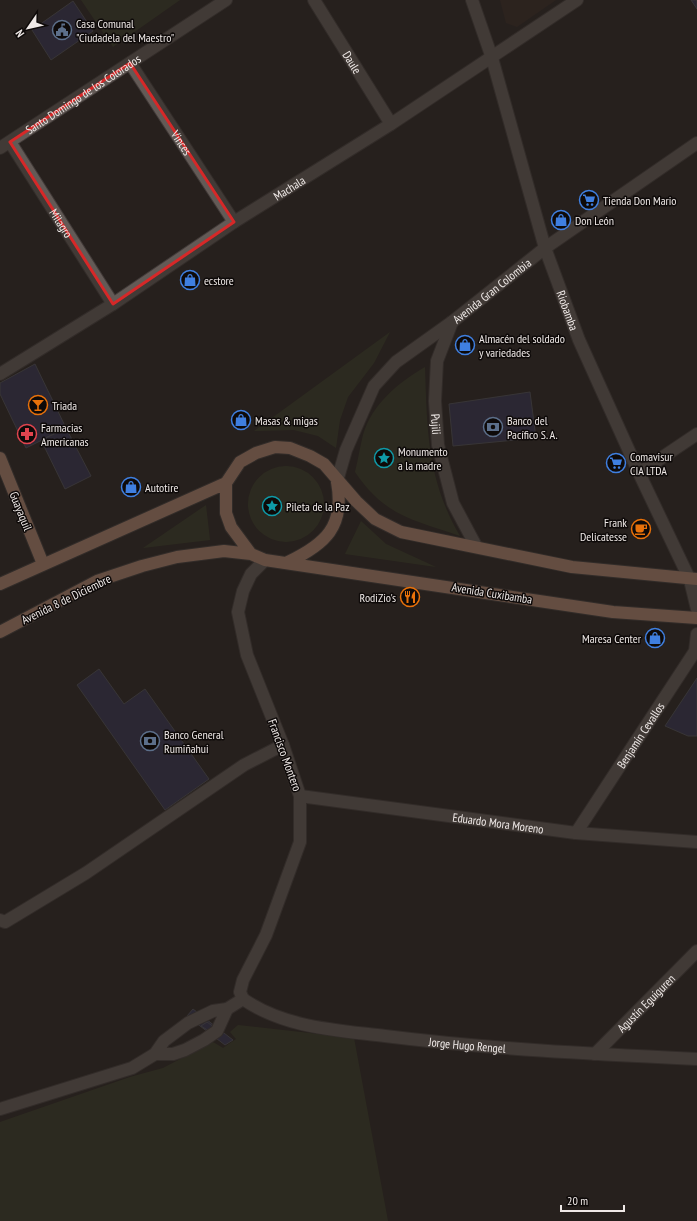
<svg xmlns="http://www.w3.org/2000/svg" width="697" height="1221" font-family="'PT Sans Narrow',sans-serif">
<rect width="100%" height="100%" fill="#27201d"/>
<path fill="#342621" d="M500,0H556L517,27L506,23Z"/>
<path fill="#343724" d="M81,0H180L113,47Z
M390,332L374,363L348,397L340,420L336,448L318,436L294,430L254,431Z
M425,367C427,429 427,480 460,536C412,519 386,517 355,472C358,460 360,447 363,435C372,404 398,383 425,367Z
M248 504a38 38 0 1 1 76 0a38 38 0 1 1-76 0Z
M206,505L210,540L143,548Z
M361,521L386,544L436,567L345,554Z
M238,1025L354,1038L388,1221H0V1122L130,1077L163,1068L213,1042L223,1048L236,1039L230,1032Z"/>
<path fill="#31304e" stroke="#4d4d55" d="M691,0H697V9Z
M73,1L93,31L51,60L32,30Z
M35,364L66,428L26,448L0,394V383Z
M530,392L536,438L453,446L449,404Z
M66,428L91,476L65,489L41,440Z
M99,669L124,704L145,689L209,779L165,810L77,685Z
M697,678V736H688L665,726Z
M193,1009L233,1040L225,1045L187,1016Z
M207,1022L215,1028L209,1031L201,1026Z"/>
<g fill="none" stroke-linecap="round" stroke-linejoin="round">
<defs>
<g id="minor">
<path id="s1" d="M314,0L391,124"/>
<path id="s2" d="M472,0L492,58L545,248L579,340L639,473L690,580L697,609"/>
<path id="s3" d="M130,63L234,222"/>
<path id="s4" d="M10,142L113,304"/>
<path id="s5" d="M0,148L226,0"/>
<path id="s6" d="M452,322L437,361L435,401L438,445L453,503L476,546"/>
<path id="s7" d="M0,374L113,304L234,222L391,124L577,0"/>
<path d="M639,473L697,434"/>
<path id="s8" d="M337,481L346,450L374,386L396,362L452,322L545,248L697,143"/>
<path id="s9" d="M300,796L576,833L697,842"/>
<path id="s10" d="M576,833L695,651L697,634"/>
<path d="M0,920L5,922L86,873L244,765L283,745"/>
<path d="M243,999L240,992L243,980L266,935L300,842V796L283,745L247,655L238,612L243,591L251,574L265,560"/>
<path id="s11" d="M243,999C285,1028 336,1030 385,1036C489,1049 593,1054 697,1059"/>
<path d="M155,1054H173L185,1050L204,1040L217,1031L227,1009"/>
<path id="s12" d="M595,1054L697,951"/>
<path d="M0,1109L132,1068L155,1054L164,1041L188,1023L213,1011L227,1009L243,999"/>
</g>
<path id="major" d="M0,458L43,564
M288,562C326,544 345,526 337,482
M697,579L572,567L401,532L375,519L356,501L324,464L310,456L290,448L275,447L256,453L240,462L226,483V513L231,527L251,554L265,560L613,612L697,618
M0,584L226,483
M0,632L97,581L142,566L177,557L224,551L251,554"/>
</defs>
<use href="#minor" stroke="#413a38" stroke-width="14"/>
<use href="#major" stroke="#413a38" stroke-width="14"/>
<use href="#minor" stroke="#635a56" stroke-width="12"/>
<use href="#major" stroke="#b0846d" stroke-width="12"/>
</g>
<path d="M0 0H697V1221H0ZM130,63L234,222L113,304L10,142Z" fill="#27201d" fill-opacity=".55" fill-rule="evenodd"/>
<path fill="none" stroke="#d62828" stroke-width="3" stroke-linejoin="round" d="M130,63L234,222L113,304L10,142Z"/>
<defs>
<symbol id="civic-ring" viewBox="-11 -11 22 22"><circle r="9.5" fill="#0e0a09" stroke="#5c6f8a" stroke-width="1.5"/><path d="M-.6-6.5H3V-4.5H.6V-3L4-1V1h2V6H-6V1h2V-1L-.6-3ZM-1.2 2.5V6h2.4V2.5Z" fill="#5c6f8a"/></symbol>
<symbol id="supermarket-ring" viewBox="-11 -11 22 22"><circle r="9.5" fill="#0e0a09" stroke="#3f7fe0" stroke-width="1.5"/><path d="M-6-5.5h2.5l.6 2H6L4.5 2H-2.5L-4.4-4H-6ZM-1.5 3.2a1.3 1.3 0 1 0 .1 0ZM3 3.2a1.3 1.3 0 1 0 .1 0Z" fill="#3f7fe0"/></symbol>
<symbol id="shop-ring" viewBox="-11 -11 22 22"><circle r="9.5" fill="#0e0a09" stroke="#3f7fe0" stroke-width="1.5"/><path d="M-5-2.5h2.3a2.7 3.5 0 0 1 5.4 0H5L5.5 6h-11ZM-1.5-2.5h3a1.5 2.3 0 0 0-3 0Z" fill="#3f7fe0"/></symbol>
<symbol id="bar-ring" viewBox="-11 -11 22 22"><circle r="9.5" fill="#0e0a09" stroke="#e8710a" stroke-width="1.5"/><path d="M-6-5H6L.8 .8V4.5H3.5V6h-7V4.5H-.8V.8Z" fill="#e8710a"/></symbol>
<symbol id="bank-ring" viewBox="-11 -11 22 22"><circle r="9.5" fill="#0e0a09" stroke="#5c6f8a" stroke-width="1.5"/><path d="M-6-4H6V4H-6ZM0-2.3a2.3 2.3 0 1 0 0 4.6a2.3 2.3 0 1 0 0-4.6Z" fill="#5c6f8a"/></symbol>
<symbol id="pharmacy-ring" viewBox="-11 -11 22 22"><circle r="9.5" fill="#0e0a09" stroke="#e0444e" stroke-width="1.5"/><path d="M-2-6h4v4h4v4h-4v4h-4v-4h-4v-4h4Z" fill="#e0444e"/></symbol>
<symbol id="sight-ring" viewBox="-11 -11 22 22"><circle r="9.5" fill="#0e0a09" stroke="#0f9aa8" stroke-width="1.5"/><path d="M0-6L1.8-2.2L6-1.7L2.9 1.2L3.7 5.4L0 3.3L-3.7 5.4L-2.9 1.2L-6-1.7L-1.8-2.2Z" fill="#0f9aa8"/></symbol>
<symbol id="cafe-ring" viewBox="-11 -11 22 22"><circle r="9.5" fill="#0e0a09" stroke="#e8710a" stroke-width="1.5"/><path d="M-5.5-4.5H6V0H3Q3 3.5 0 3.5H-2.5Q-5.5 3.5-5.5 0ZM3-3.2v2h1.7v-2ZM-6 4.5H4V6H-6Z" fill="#e8710a"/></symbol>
<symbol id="restaurant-ring" viewBox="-11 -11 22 22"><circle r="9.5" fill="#0e0a09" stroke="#e8710a" stroke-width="1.5"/><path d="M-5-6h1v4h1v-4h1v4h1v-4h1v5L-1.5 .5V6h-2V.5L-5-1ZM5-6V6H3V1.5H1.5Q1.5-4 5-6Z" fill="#e8710a"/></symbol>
</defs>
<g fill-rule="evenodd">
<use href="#civic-ring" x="51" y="19" width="22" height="22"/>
<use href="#supermarket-ring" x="578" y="189" width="22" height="22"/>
<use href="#shop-ring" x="550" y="209" width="22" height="22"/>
<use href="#shop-ring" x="179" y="269" width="22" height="22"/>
<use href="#shop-ring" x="454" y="334" width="22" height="22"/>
<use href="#bar-ring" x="27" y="394" width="22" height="22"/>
<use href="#shop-ring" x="230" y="409" width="22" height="22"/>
<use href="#bank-ring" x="482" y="416" width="22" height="22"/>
<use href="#pharmacy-ring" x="16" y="423" width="22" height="22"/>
<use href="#sight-ring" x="373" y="447" width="22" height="22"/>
<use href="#supermarket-ring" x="605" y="452" width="22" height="22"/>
<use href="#shop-ring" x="120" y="476" width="22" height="22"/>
<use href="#sight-ring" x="261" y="495" width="22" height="22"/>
<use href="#cafe-ring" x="630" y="518" width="22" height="22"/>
<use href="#restaurant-ring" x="399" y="586" width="22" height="22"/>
<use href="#shop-ring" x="644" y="627" width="22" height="22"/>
<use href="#bank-ring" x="139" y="730" width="22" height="22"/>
</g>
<g text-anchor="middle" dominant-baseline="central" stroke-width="3" stroke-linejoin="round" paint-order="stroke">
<g font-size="12" fill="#efe9e7" stroke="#0e0a09" text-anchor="start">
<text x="76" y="23">Casa Comunal<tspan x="76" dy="14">"Ciudadela del Maestro"</tspan></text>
<text x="603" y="200">Tienda Don Mario</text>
<text x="575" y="220">Don León</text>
<text x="204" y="280">ecstore</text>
<text x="479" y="338">Almacén del soldado<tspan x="479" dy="14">y variedades</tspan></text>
<text x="52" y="405">Triada</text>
<text x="255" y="420">Masas &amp; migas</text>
<text x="507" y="420">Banco del<tspan x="507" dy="14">Pacífico S. A.</tspan></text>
<text x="41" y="427">Farmacias<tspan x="41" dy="14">Americanas</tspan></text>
<text x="398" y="451">Monumento<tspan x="398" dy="14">a la madre</tspan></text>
<text x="630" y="456">Comavisur<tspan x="630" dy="14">CIA LTDA</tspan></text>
<text x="145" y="487">Autotire</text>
<text x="286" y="506">Pileta de la Paz</text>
<text x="627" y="522" text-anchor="end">Frank<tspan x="627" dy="14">Delicatesse</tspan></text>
<text x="396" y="597" text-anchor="end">RodiZio's</text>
<text x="641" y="638" text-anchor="end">Maresa Center</text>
<text x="164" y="734">Banco General<tspan x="164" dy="14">Rumiñahui</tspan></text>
</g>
<g font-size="12" fill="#efe9e7" stroke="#0e0a09">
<text stroke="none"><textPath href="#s1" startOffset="73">Daule</textPath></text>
<text stroke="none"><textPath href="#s5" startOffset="99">Santo Domingo de los Colorados</textPath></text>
<text stroke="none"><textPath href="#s3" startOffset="95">Vinces</textPath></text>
<text stroke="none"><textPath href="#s7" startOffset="344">Machala</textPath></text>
<text stroke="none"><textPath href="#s4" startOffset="96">Milagro</textPath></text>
<text stroke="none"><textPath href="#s8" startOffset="254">Avenida Gran Colombia</textPath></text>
<text stroke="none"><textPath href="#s2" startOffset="325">Riobamba</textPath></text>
<text stroke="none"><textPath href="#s6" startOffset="105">Pujili</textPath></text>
<text transform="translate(21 511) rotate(68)">Guayaquil</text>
<text transform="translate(492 593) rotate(9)">Avenida Cuxibamba</text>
<text transform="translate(66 599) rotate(-26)">Avenida 8 de Diciembre</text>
<text stroke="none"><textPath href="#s10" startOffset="117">Benjamín Cevallos</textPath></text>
<text transform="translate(285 755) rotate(70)">Francisco Montero</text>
<text stroke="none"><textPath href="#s9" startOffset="200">Eduardo Mora Moreno</textPath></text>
<text stroke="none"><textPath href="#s12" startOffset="72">Agustín Eguiguren</textPath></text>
<text stroke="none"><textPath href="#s11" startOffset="231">Jorge Hugo Rengel</textPath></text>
</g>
</g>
<g transform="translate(28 28) rotate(236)" stroke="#0e0a09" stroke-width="3" paint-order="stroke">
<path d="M0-3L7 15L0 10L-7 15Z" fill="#efe9e7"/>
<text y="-6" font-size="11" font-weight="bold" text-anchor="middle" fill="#efe9e7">N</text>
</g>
<path d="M561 1205v6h63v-6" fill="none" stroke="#efe9e7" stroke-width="2"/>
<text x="567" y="1205" font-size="12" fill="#efe9e7" stroke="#0e0a09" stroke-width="3" paint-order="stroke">20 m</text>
</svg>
